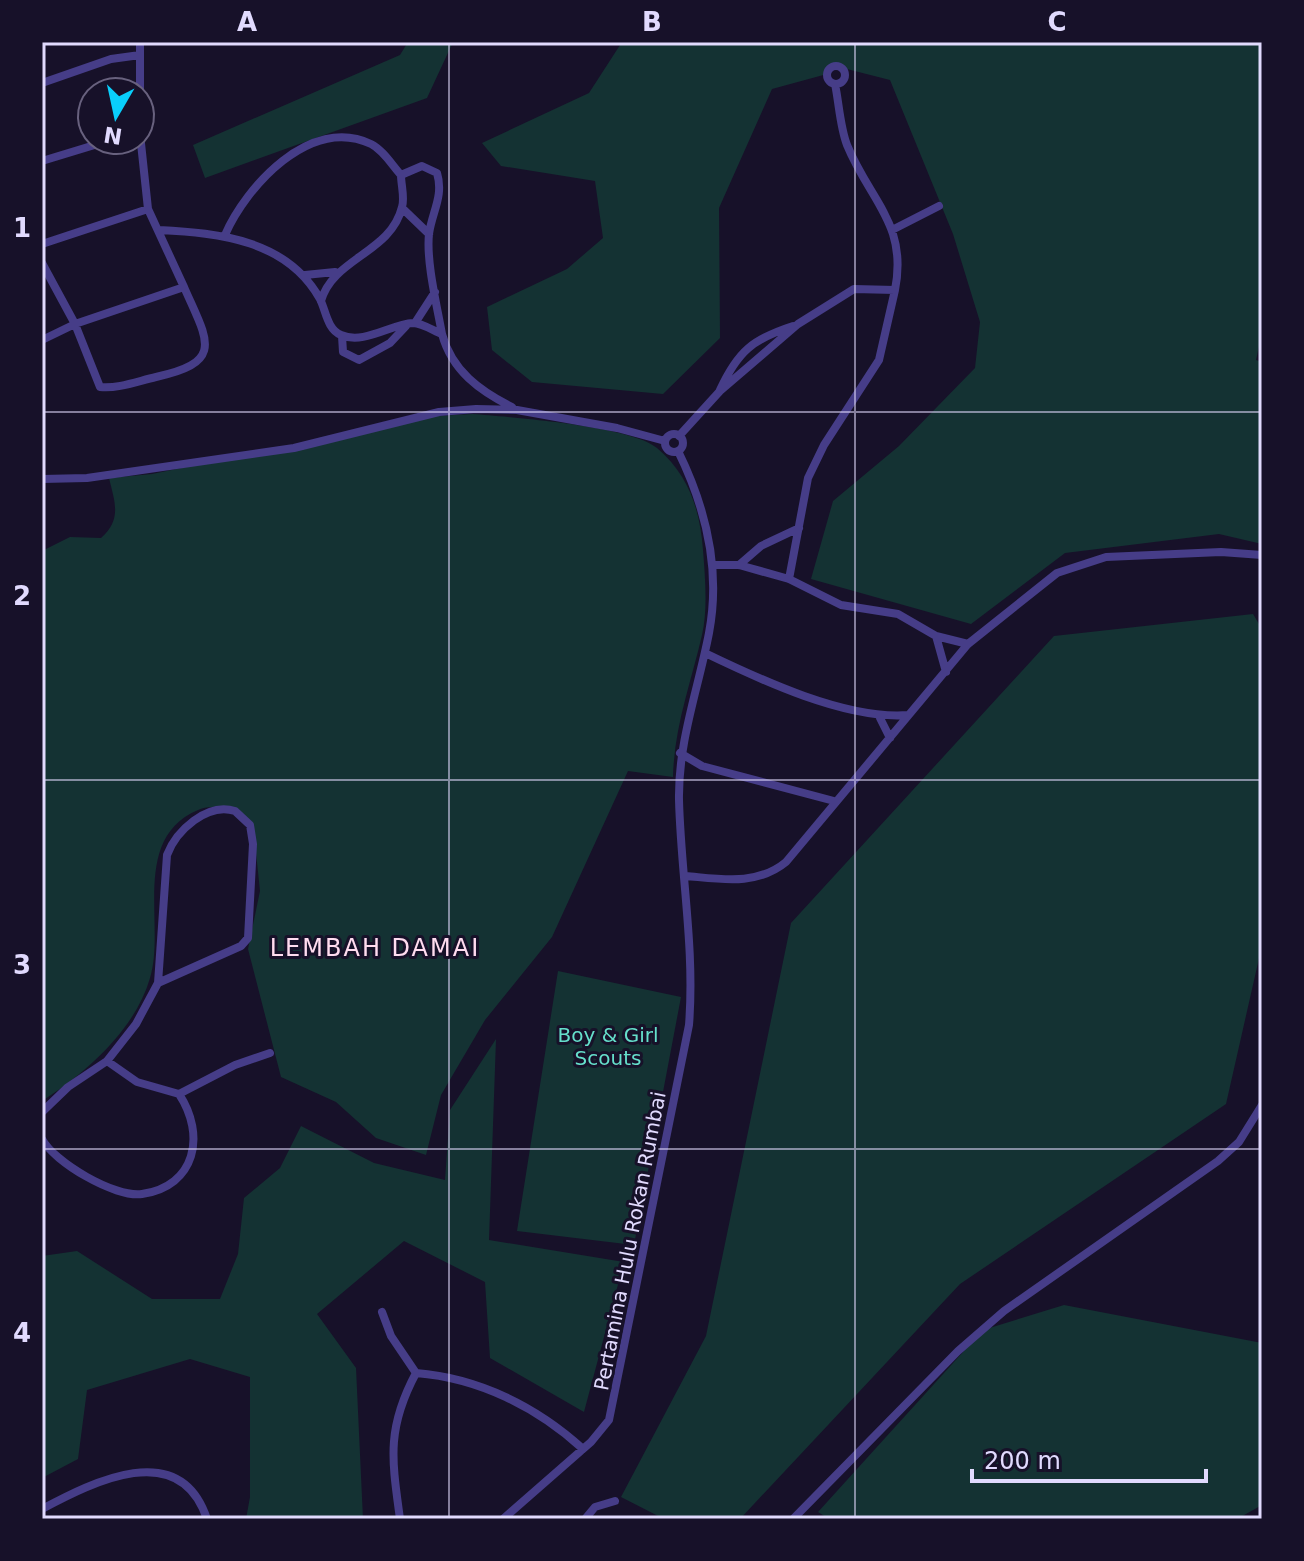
<svg xmlns="http://www.w3.org/2000/svg" width="1304" height="1561" font-family="'DejaVu Sans',sans-serif">
<rect width="100%" height="100%" fill="#171129"/>
<path fill="#143233" d="M408,42H453L427,98L205,178L193,145L400,55Z
M622,42H1262V333L1256,360L1262,362V544L1219,534L1065,553L971,624L811,579L833,501L899,446L975,368L980,322L953,234L890,80L835,66L827,74L772,89L719,208L720,338L663,394L532,382L492,350L487,307L567,269L603,238L595,181L501,166L482,143L589,93Z
M473,414C510,417 632,426 657,448C689,475 700,510 703,550C705,576 708,609 702,635C691,683 674,727 673,777L628,771L552,937L485,1020L441,1095L426,1155L376,1138L336,1102L281,1077L248,949L260,891L253,824L228,806C219,807 206,806 198,810C130,839 166,926 150,978C135,1030 86,1073 42,1101V551L70,537L101,538C122,519 115,503 109,478L152,474L436,416Z
M1253,614L1262,629V945L1226,1104L960,1284L740,1519H664L621,1497L706,1336L791,923L1054,636Z
M558,971L681,997L634,1245L517,1231Z
M496,1039L489,1240L624,1262L584,1412L490,1358L485,1282L404,1241L317,1314L356,1368L363,1519H246L250,1497V1377L190,1359L87,1390L78,1459L42,1478V1256L77,1251L152,1299H220L238,1254L244,1198L280,1168L301,1126L374,1163L445,1180L450,1110Z
M1064,1305L1262,1343V1505L1237,1519H829L818,1512L983,1330Z"/>
<g fill="none" stroke-linecap="round" stroke-linejoin="round">
<path stroke="#463d88" stroke-width="8" d="M140,42V92
M827 75a9 9 0 1 1 18 0a9 9 0 1 1-18 0Z
M42,83L111,59L140,55
M835,84C839,103 840,127 847,145C870,201 908,224 895,290
M140,134L148,209L184,287
M42,161L111,140
M401,175L422,166L437,173C444,196 432,212 429,234C426,261 437,306 442,334
M402,208L429,234
M159,230C220,233 287,240 320,299C326,311 327,329 341,335C364,345 391,324 413,323C422,323 434,331 442,334C452,371 480,391 512,407
M892,230L939,206
M225,235C246,187 310,115 371,144C383,150 392,165 401,175C401,185 405,198 402,207C391,253 333,258 321,301
M42,244L148,209
M42,263L75,324L100,387C118,389 138,381 156,377C226,362 207,340 184,287L75,324L42,340
M305,275L335,272
M415,323L435,292
M342,336L343,352L359,360L390,343L406,326
M720,390C738,351 753,339 793,326
M665 443a9 9 0 1 1 18 0a9 9 0 1 1-18 0Z
M679,436L720,391L798,324L854,289L895,290L879,360L824,445L808,478L789,579
M42,479L87,478L294,448L439,412L476,409L517,410L617,428L665,441
M714,565H739L789,579L841,605L898,614L936,636L968,644
M739,565L761,546L799,528
M936,636L946,672
M705,653C761,680 846,720 908,715
M880,718L890,738
M680,753L702,766L834,801
M686,876C721,879 757,886 786,862L968,644L1057,573L1106,557L1221,552L1262,555
M179,1094L235,1065L270,1053
M42,1112L68,1087L107,1061L136,1024L158,983L167,855C176,831 207,802 235,811L250,825L253,844L248,938L241,946L158,983
M42,1139C54,1162 115,1198 142,1194C196,1186 206,1135 179,1094L137,1082L107,1061
M382,1312L391,1336L416,1373
M42,1509C93,1482 180,1437 207,1519
M400,1519C392,1460 386,1429 416,1373C479,1378 537,1407 583,1449
M503,1519L591,1442L609,1420L689,1025C695,949 681,876 679,800C678,742 698,690 709,633C721,570 706,508 678,451
M585,1519L595,1507L615,1501
M793,1519L958,1351L1004,1311L1218,1161L1239,1142L1262,1105"/>
</g>
<path fill="none" stroke="#e1dafe" stroke-width="2" stroke-opacity="0.55" d="M449,42V1519M855,42V1519M42,412H1262M42,780H1262M42,1149H1262"/>
<g text-anchor="middle" dominant-baseline="central" stroke-width="6" stroke-linejoin="round" paint-order="stroke">
<g font-size="20" fill="#65dfcb" stroke="#171129">
<text x="608" y="1035">Boy &amp; Girl<tspan x="608" dy="23">Scouts</tspan></text>
</g>
<g font-size="20" fill="#e1dafe" stroke="#171129">
<text transform="translate(630 1241) rotate(-79)">Pertamina Hulu Rokan Rumbai</text>
</g>
<g font-size="24" letter-spacing="2" fill="#ffdcef" stroke="#171129">
<text x="375" y="948">LEMBAH DAMAI</text>
</g>
</g>
<rect width="1304" height="1561" fill="none" stroke="#171129" stroke-width="88"/>
<g transform="translate(116 116) rotate(189)"><circle r="38" fill="#171129" stroke="#68617e" stroke-width="2"/>
<path d="M0-6L14 30L0 20L-14 30Z" fill="#09cffc"/>
<text y="-12" font-size="22" font-weight="bold" text-anchor="middle" fill="#e1dafe">N</text>
</g>
<path d="M972 1469v12h234v-12" fill="none" stroke="#e1dafe" stroke-width="4"/>
<text x="984" y="1469" font-size="24" fill="#e1dafe" stroke="#171129" stroke-width="6" paint-order="stroke">200 m</text>
<rect x="44" y="44" width="1216" height="1473" fill="none" stroke="#e1dafe" stroke-width="3"/>
<g font-size="26" text-anchor="middle" font-weight="bold" fill="#e1dafe">
<text x="247" y="31">A</text>
<text x="652" y="31">B</text>
<text x="1057" y="31">C</text>
<text x="22" y="237">1</text>
<text x="22" y="605">2</text>
<text x="22" y="974">3</text>
<text x="22" y="1342">4</text>
</g>
</svg>
